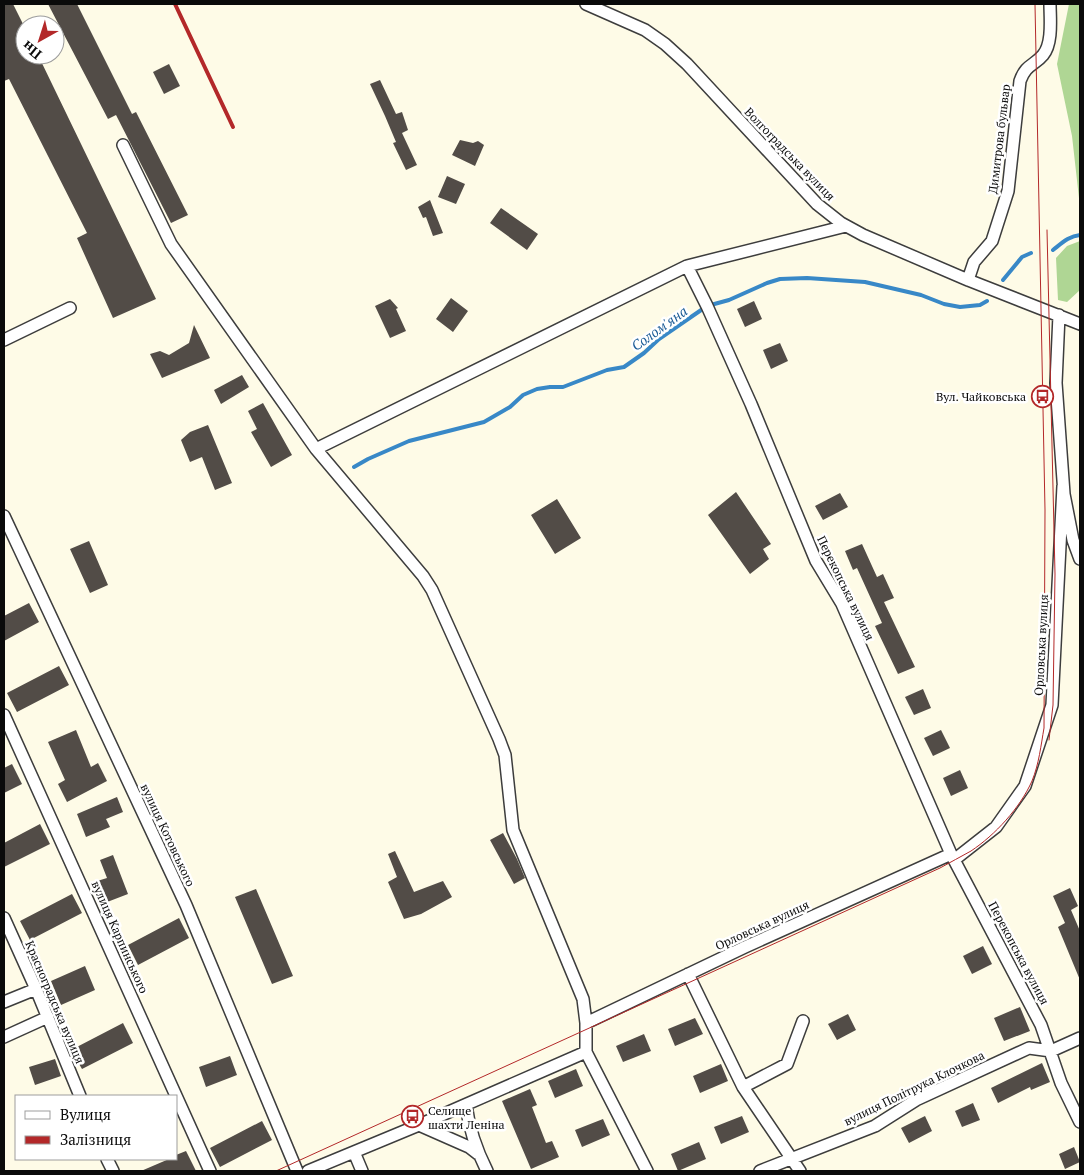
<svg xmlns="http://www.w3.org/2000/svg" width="1084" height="1175" font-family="'PT Serif',serif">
<rect width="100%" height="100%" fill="#fefbe7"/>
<path fill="#afd694" d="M1069,4H1080V207L1072,136L1057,64Z
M1080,241V290L1067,302L1058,300L1056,258L1067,246Z"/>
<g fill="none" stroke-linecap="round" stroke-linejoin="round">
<path stroke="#3888c7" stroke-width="4" d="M1053,250C1062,243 1069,236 1080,235
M1003,280L1022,257L1031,253
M354,467L368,459L409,441L484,422L510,407L523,395L537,389L550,387H563L607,370L624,367L644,353L659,339L707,306L729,300L767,283L780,279L807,278L865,282L921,295L944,304L960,307L980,305L987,301"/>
</g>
<path fill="#524c47" d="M4,4H13L25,28V55H38L156,299L113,318L77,238L87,233L9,79L4,81Z
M48,4H77L132,114L136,112L188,215L171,223L116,115L108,119Z
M169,64L180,86L164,94L153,72Z
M380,80L396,114L402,112L408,130L402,133L417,165L406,170L393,143L396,142L385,116L370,84Z
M460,140L473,143L478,141L484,145L475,166L452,155Z
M447,176L465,184L456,204L438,197Z
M430,200L443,233L433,236L426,217L423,218L418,207Z
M501,208L538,234L527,250L490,223Z
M451,298L468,311L453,332L436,319Z
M390,299L398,308L396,309L406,331L390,338L375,306Z
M754,301L762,319L745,327L737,309Z
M194,325L210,358L162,378L150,354L160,351L169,355L189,343Z
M780,343L788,361L771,369L763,350Z
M242,375L249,387L221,404L214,390Z
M263,403L292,455L271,467L251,432L257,429L248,411Z
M208,425L232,483L215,490L202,457L190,462L181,440L190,432Z
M736,492L771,544L763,549L769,559L750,574L708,515Z
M840,493L848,507L823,520L815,506Z
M557,499L581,538L555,554L531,515Z
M89,541L108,585L90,593L70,549Z
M862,544L877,577L883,574L894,598L884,602L915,667L898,674L875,626L882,623L857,568L853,570L845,551Z
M29,603L39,622L4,641V616Z
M59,666L69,685L17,712L7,693Z
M923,689L931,708L914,715L905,697Z
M76,730L91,767L98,763L107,781L67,802L58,784L65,780L48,742Z
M941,730L950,748L933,756L924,738Z
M12,764L22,784L4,793V768Z
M960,770L968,788L951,796L943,778Z
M117,797L123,812L106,819L110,827L86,837L77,814Z
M40,824L50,844L4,867V843Z
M503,833L517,859L525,878L514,884L490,840Z
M395,851L414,892L443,881L452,897L421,914L404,919L388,882L397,877L388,854Z
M113,855L128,894L102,904L94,882L107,878L100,860Z
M1070,888L1078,906L1071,910L1080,931V980L1058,927L1065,923L1053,896Z
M256,889L293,976L272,984L235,897Z
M72,894L82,913L30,940L20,921Z
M179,918L189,938L138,965L128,945Z
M983,946L992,964L972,974L963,956Z
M85,966L95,990L61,1005L51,981Z
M1020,1007L1030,1031L1004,1041L994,1018Z
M848,1014L856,1030L837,1040L828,1024Z
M695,1018L703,1034L675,1046L668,1029Z
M123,1023L133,1043L82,1069L71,1050Z
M644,1034L651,1051L623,1062L616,1046Z
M230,1056L237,1075L206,1087L199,1067Z
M55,1059L61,1076L35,1085L29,1067Z
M1042,1063L1050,1082L1031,1090L1030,1087L998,1103L991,1088Z
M721,1064L728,1081L700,1093L693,1076Z
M576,1069L583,1086L555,1098L548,1081Z
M530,1089L537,1105L532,1107L546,1143L552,1141L559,1157L531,1169L502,1101Z
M973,1103L980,1120L962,1127L955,1111Z
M742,1116L749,1132L721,1144L714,1127Z
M925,1116L932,1131L909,1143L901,1128Z
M603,1119L610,1135L582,1147L575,1130Z
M262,1121L272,1140L220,1167L210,1148Z
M699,1142L706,1159L678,1171L671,1154Z
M1074,1147L1080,1162L1065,1169L1059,1154Z
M186,1151L196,1171H141L169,1159H176V1155Z"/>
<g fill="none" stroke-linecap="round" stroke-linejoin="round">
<defs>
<path id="street" d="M586,4L645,30L665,44L687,64L817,204L841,223L863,235L968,280L1080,324
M123,145L171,244L316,449L423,576L432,590L499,739L505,755L513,830L583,999L586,1023V1052L647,1171
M846,226L687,266L707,306L751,404L816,561L842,604L951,854L1041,1025L1061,1083L1080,1122
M968,280L974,262L992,241L1008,191L1020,81C1026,64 1034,66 1043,55C1053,43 1050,18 1050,4
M1059,315L1056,383L1064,494L1073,540L1080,559
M4,340L70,308
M316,449L687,266
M4,516L186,905L297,1171
M4,715L210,1171
M954,860L996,827L1025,786L1052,705L1063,486
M4,918L36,989L80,1096
M688,974L743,1087L800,1171
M4,1002L36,989
M586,1023L745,947L951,854
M4,1037L48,1017
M743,1087L787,1064L803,1021
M466,1105C469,1129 476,1149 487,1171
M419,1125L469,1147L478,1154
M354,1152L362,1171
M107,1159L113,1171
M308,1171L419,1125L586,1052
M760,1171L875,1126L916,1100L1029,1048L1051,1051L1080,1038"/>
</defs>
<use href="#street" stroke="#3d3d3d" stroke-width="14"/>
<use href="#street" stroke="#fff" stroke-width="11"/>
<path stroke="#b32829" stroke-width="1" d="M1047,230L1055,574L1053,705L1049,740
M276,1171L940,868C950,862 961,857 971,851C995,835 1020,808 1032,781C1039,764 1041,745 1044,728L1045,510L1035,4"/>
<path stroke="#b32829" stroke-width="4" d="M175,4L233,127"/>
</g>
<defs>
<symbol id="bus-ring" viewBox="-11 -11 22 22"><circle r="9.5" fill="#fff" stroke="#b32829" stroke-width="1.5"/><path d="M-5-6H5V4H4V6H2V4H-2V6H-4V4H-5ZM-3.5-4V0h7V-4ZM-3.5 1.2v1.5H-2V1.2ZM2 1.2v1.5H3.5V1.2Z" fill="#b32829"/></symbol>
</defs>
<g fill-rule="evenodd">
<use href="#bus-ring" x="1030" y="384" width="25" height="25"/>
<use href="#bus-ring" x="400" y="1104" width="25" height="25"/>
</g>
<g text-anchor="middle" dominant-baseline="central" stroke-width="5" stroke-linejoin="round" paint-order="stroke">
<g font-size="12" fill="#0a0a0a" stroke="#fff">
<text transform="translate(999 139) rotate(-83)">Димитрова бульвар</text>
<text transform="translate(790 154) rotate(46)">Волгоградська вулиця</text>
<text transform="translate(846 588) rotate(64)">Перекопська вулиця</text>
<text transform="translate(1041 645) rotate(-87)">Орловська вулиця</text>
<text transform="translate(168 835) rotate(65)">вулиця Котовського</text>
<text transform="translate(762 925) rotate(-25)">Орловська вулиця</text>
<text transform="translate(120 937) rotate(66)">вулиця Карпинського</text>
<text transform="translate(1019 953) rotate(62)">Перекопська вулиця</text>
<text transform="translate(55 1002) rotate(67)">Красноградська вулиця</text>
<text transform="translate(914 1088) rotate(-26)">вулиця Політрука Клочкова</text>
</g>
<g font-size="12" fill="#0a0a0a" stroke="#fff" text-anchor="end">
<text x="1026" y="396">Вул. Чайковська</text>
<text x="428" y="1110" text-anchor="start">Селище<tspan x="428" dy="14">шахти Леніна</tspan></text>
</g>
<g font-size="14" font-style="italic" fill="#195a95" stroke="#fff">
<text transform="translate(659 328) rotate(-36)">Солом'яна</text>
</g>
</g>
<rect width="1084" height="1175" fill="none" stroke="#0a0a0a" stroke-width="10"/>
<rect x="15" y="1095" width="162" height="65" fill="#ffffff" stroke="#9d9d9d"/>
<rect x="25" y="1111" width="25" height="8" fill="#ffffff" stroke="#9d9d9d"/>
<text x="60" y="1120" font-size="15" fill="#0a0a0a">Вулиця</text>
<rect x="25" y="1136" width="25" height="8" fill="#b32829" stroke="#9d9d9d"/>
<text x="60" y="1145" font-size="15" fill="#0a0a0a">Залізниця</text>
<g transform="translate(40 40) rotate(219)"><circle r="24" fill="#ffffff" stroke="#9d9d9d"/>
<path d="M0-4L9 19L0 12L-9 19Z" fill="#b32829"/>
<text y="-8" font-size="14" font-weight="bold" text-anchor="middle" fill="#0a0a0a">Пн</text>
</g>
</svg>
